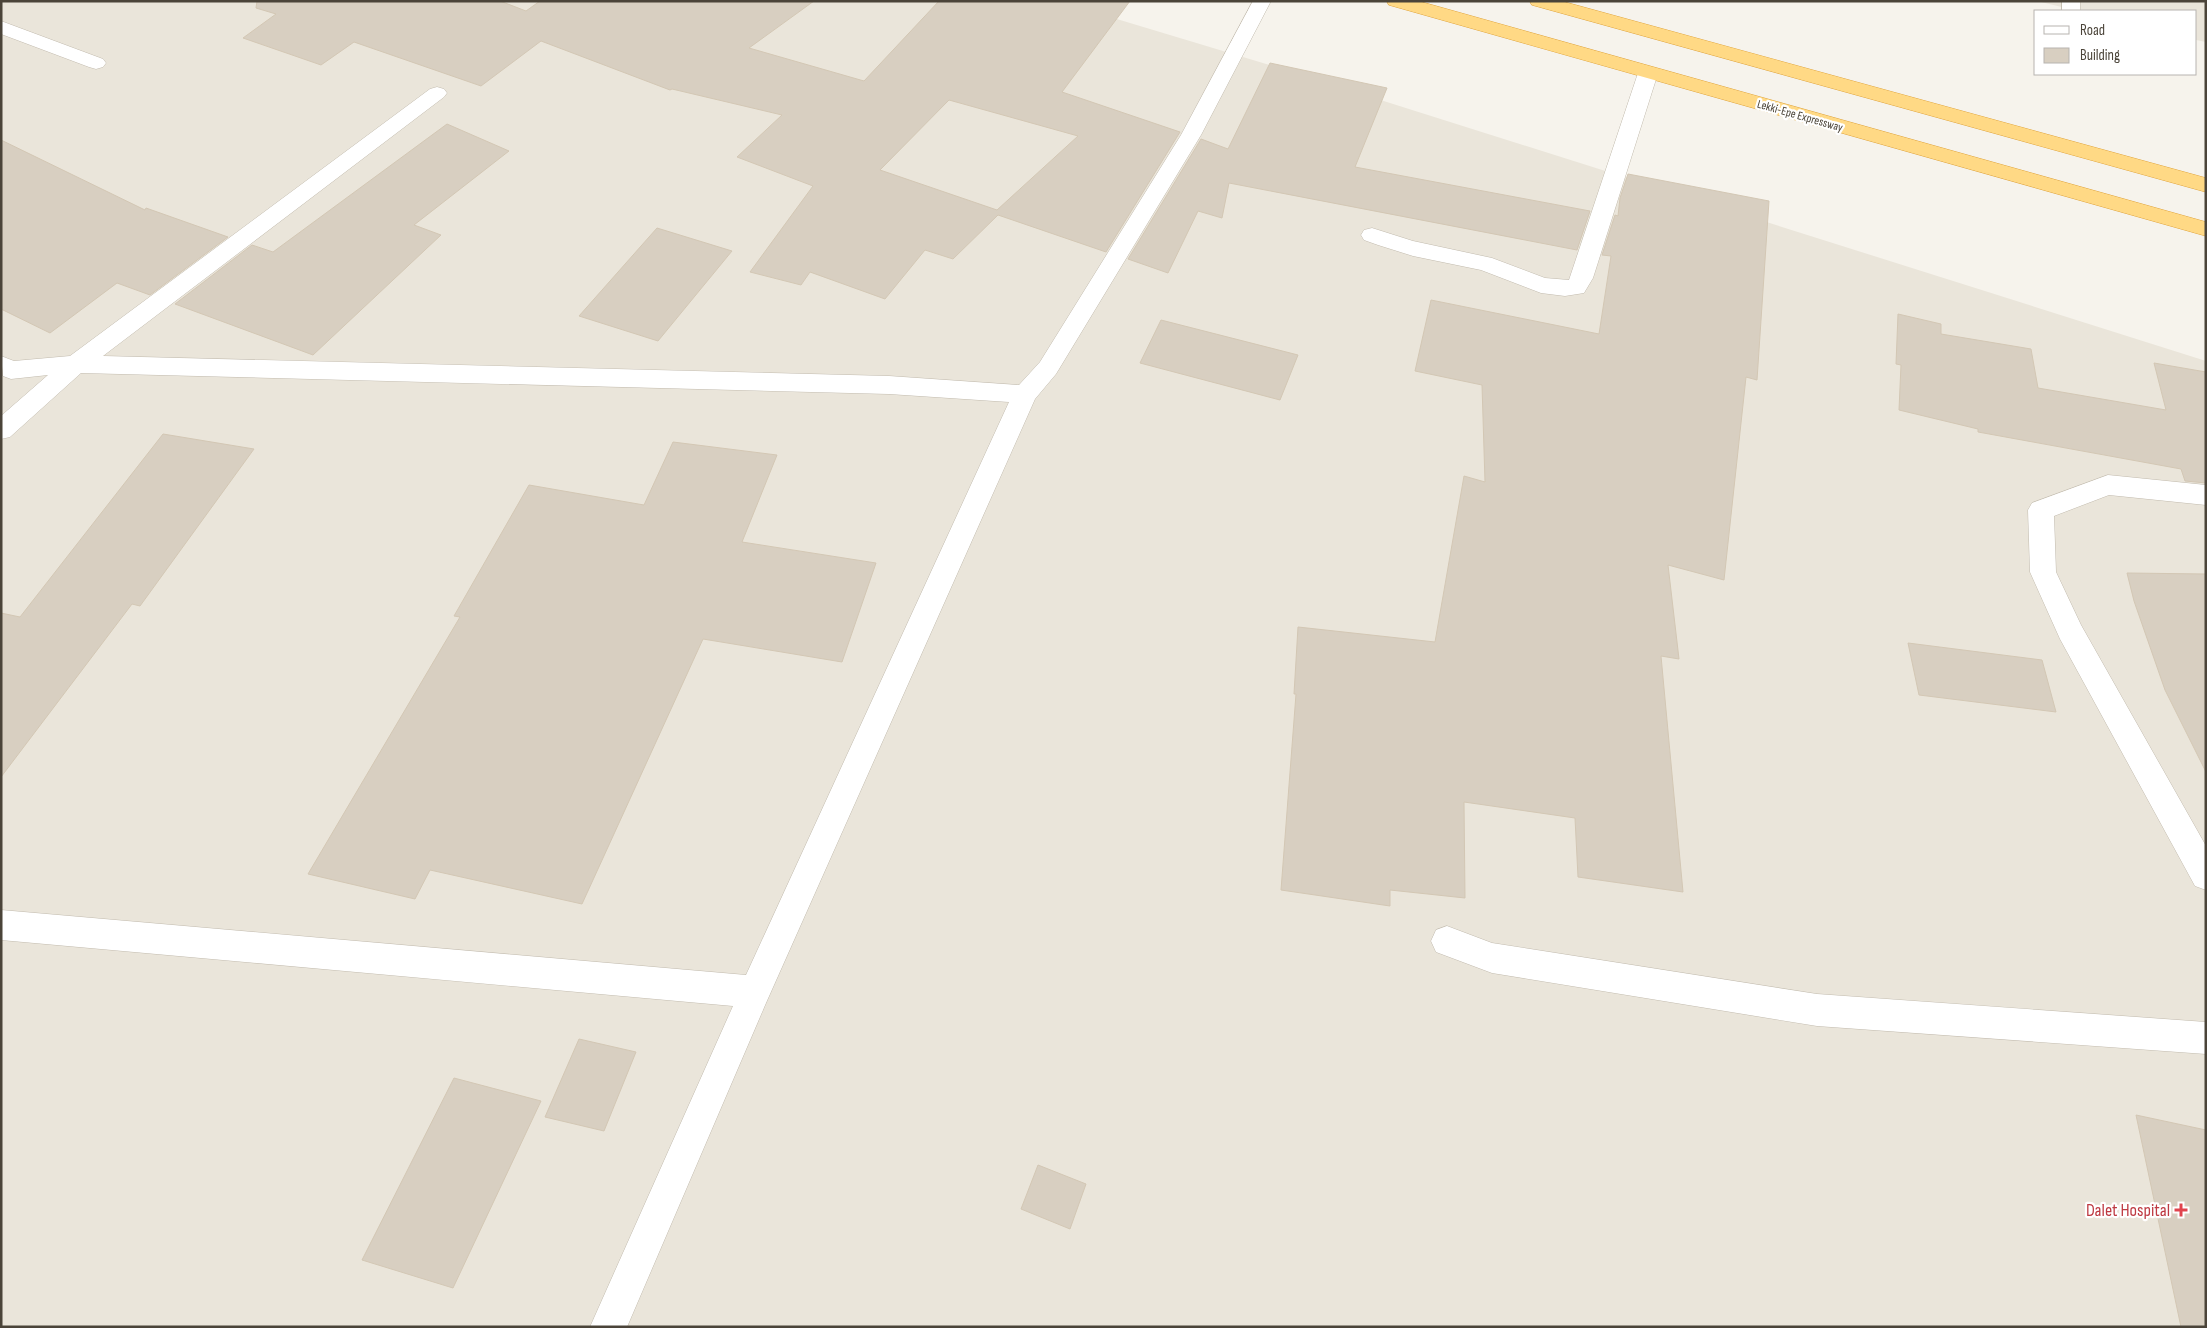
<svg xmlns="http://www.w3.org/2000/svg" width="2207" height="1328" font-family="'Sofia Sans Condensed',sans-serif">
<rect width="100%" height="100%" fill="#f6f3ec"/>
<path fill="#eae5da" d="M1,1H1057L1273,66L2206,361V1327H1Z
M2037,1H2206V42L2196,40V11H2078Z"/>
<path fill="#d8cfc1" stroke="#d3c7b4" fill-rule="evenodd" d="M257,1H500L526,11L540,1H814L749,48L864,81L939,1H1130L1062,92L1180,132L1106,252L998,215L953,259L925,250L885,299L810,272L801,285L750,272L813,186L737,157L782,115L672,89L670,90L541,41L481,86L354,42L321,65L243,38L276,14L256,8ZM949,100L1078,136L997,210L880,170Z
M1270,63L1387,88L1355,167L1590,211L1577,250L1229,183L1222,218L1198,211L1168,273L1128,259L1201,139L1228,149Z
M447,124L509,151L414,225L441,235L313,355L175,304L252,245L273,252Z
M1,140L145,210L146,208L228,237L150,295L117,283L50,333L1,309Z
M1628,174L1769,201L1757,380L1746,377L1724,580L1668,565L1679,659L1661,656L1683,892L1578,877L1575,818L1464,802L1465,898L1390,890V906L1281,890L1296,694H1294L1298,627L1435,642L1464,476L1485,482L1482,385L1415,371L1431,300L1599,334L1611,256L1602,255L1615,215L1618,216L1620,198Z
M657,228L732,251L658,341L579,316Z
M1898,314L1941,324V334L2031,349L2038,388L2166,410L2154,363L2206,372V483L2185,481L2181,469L1978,432V429L1899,410L1901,365L1896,364Z
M1161,320L1298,355L1280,400L1140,363Z
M163,434L254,449L140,606L132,604L1,777V613L20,617Z
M673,442L777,455L742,542L876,563L842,662L703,639L582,904L430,870L415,899L308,874L460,617L454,616L529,485L644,505Z
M2127,573L2206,574V772L2165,690L2134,601Z
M1908,643L2042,660L2056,712L1919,695Z
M579,1039L636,1052L604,1131L545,1117Z
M454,1078L541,1101L453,1288L362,1260Z
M2136,1115L2206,1130V1327H2181Z
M1038,1165L1086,1184L1070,1229L1021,1209Z"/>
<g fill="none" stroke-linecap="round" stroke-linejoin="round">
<defs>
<path id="minor" d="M1253,1H1271L1201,135L1056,374L1035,399L766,1003L627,1327H590L733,1006L1,940V910L746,975L1009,402L889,394L81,373L10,437L1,439V416L48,375L11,379L3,376L1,356L14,361L70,356L430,89L437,87L444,89L447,93L444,97L103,356L889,376L1019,385L1040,362L1181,135Z
M2062,1H2080V11H2062Z
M1,21L103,59L106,63L103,67L96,69L89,67L1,34Z
M1648,67L1655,69L1658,73L1593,278L1584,293L1565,296L1541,293L1481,270L1413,256L1378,245L1364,240L1361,235L1364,230L1372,228L1413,241L1492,258L1545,278L1569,280L1638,73L1641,69Z
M2108,475L2206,485V505L2109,495L2054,516L2056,572L2081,625L2206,846V890L2195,886L2060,639L2030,572L2028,510L2032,503Z
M1447,926L1492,943L1817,994L2206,1022V1054L1817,1026L1492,973L1436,952L1431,941L1436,930Z"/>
<path id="trunk" d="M1387,1H1418L2206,222V236L1389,5Z
M1530,1H1561L2206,178V192L1532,5Z"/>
</defs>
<use href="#minor" stroke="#c2bbae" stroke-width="1"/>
<use href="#trunk" stroke="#e0a43c" stroke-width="1"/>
<use href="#minor" fill="#fff" fill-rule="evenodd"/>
<use href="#trunk" fill="#ffd985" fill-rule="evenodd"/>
</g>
<path fill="#e0444e" stroke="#fff" stroke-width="2" d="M2178.5 1202.5h5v5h5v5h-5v5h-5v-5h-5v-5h5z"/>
<g text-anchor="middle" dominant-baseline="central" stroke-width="4.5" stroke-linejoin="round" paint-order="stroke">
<g font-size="12" fill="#4b4439" stroke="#fff">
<text transform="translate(1800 116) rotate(16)">Lekki-Epe Expressway</text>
</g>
<g font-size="18" fill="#be3a42" stroke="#fff" text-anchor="end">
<text x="2170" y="1210">Dalet Hospital</text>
</g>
</g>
<rect width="2207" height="1328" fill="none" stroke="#4b4439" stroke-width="5"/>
<rect x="2034" y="10" width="162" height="65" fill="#ffffff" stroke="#b7b4b0"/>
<rect x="2044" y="26" width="25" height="8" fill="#ffffff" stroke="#b7b4b0"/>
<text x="2080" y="35" font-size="15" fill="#4b4439">Road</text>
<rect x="2044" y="48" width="25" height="15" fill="#d8cfc1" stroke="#b7b4b0"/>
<text x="2080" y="60" font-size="15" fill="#4b4439">Building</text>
</svg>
